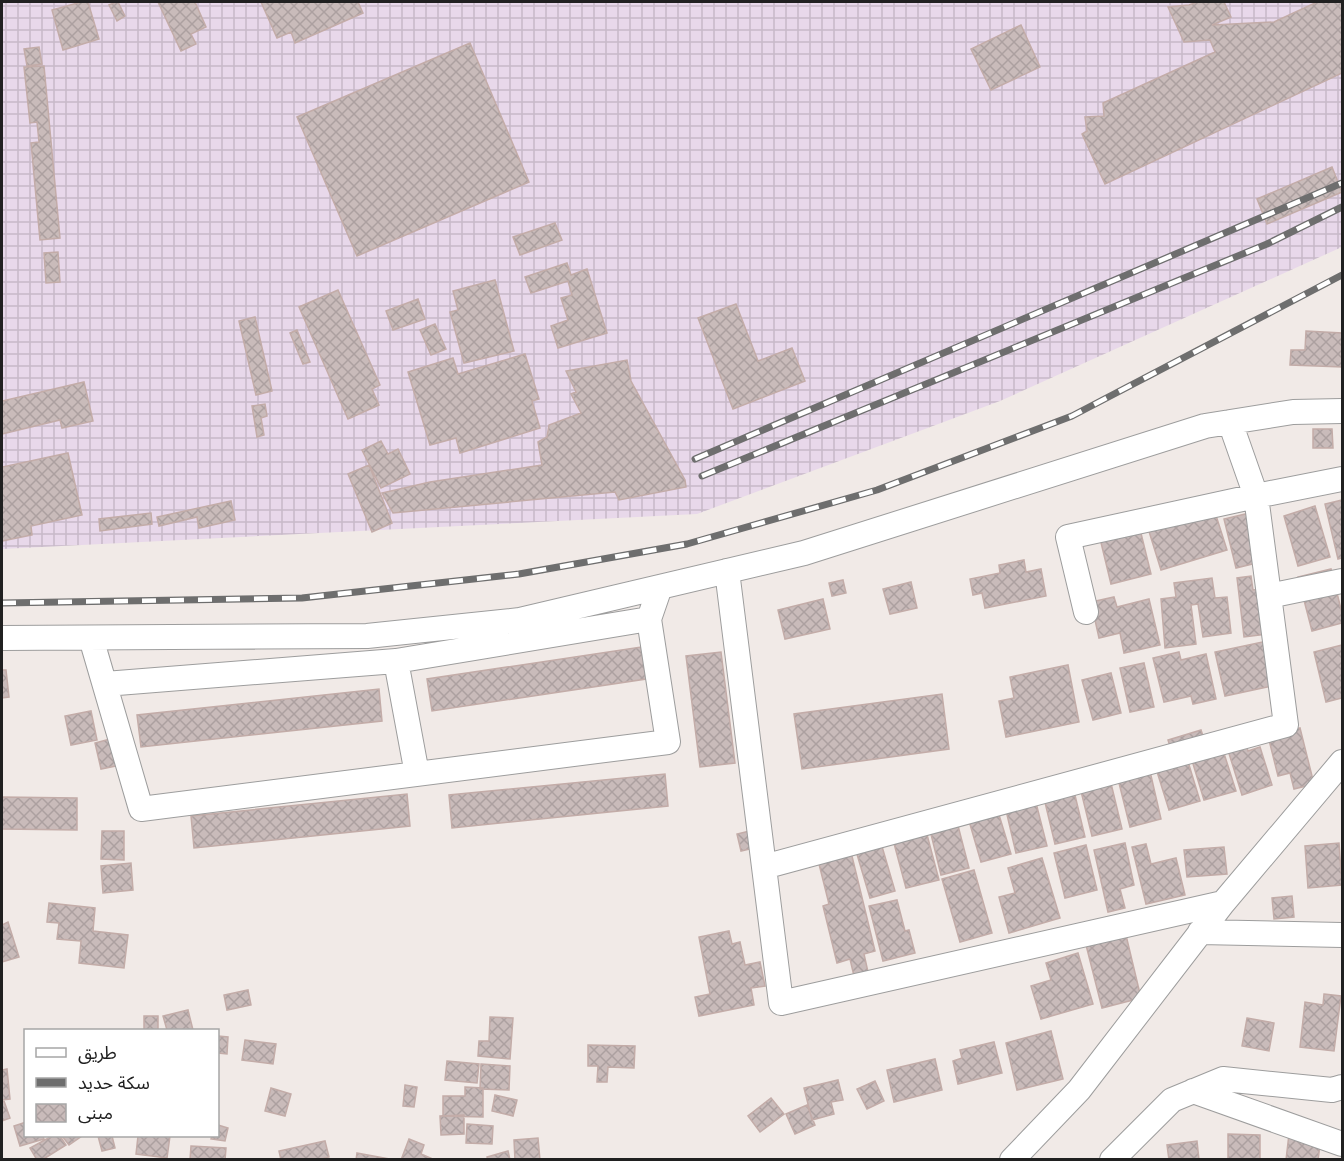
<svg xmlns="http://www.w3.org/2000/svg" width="1344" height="1161" font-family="'Nunito Sans','Noto Sans Arabic',sans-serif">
<defs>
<pattern id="industrial-grid" width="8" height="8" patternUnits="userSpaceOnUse" patternTransform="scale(1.5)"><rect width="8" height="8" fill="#e8d8ea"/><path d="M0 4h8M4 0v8" fill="none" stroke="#c7b9c8"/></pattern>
<pattern id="building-cross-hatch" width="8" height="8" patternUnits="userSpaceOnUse" patternTransform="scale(1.5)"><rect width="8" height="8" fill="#c9bbba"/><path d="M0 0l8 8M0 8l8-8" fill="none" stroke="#aca0a0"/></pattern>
</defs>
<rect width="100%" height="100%" fill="#f1eae7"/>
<path fill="url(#industrial-grid)" d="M2,2H1342V247L1000,401L697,514L2,549Z"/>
<path fill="url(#building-cross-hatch)" stroke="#c3aca8" stroke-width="1.5" d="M81,2H88L99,39L63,50L52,10Z
M116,2H118L125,16L117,21L109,5Z
M158,2H195L206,27L191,34L196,44L181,51Z
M261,2H358L363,13L295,43L291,32L277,38Z
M1197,2H1224L1231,17L1212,25L1274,22L1317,2H1342V73L1105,184L1082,134L1087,131L1085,117L1104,116L1103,103L1215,52L1210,40L1184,42L1168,7L1189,5Z
M1021,25L1040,67L991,90L971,49Z
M470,43L529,182L357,256L297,117Z
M39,47L42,64L27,66L24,49Z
M44,66L60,238L40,240L31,143L39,142L37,122L30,123L24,67Z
M1332,167L1342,192L1267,224L1257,199Z
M555,223L562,240L520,255L513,237Z
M58,252L60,282L46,283L44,253Z
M567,263L571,275L587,269L607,333L558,348L551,326L568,320L561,298L572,295L568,281L531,293L525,277Z
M495,280L514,351L464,363L450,312L458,310L453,291Z
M338,290L380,385L372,389L379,405L348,419L299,307Z
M418,299L425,319L393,330L386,311Z
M736,304L758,361L792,348L805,381L733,409L698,318Z
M255,317L272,391L256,395L239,321Z
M435,324L446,349L431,355L420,330Z
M297,330L310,362L303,364L290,333Z
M1306,331L1342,333V367L1290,365L1291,350H1305Z
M525,354L539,399L532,401L540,428L460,453L456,438L430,445L408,372L453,358L458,374Z
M627,360L631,381L685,480L686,487L619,500L615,492L393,513L382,493L430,482L542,465L538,442L547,437L549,425L581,413L571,394L576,392L566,371Z
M84,382L93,421L62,428L60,420L2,434V401Z
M265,404L267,416L261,418L264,435L257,437L252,406Z
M1313,429H1332L1333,448H1313Z
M381,441L388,454L398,449L410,474L381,488L362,450Z
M68,453L82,515L31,526L32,535L2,541V467Z
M369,465L392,523L372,532L348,474Z
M1342,500V558L1338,559L1325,504Z
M231,501L235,520L199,528L197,517L159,526L157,517Z
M1213,506L1227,550L1161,570L1147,525Z
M1315,506L1330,557L1298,566L1284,516Z
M1258,511L1269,560L1236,568L1224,519Z
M151,513L152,524L100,531L99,519Z
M1137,517L1151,574L1111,584L1097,526Z
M1024,560L1026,572L1041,569L1046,596L985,608L982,593L973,595L970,579L1000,573L999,565Z
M1331,569L1342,613V623L1312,631L1298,577Z
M1251,576L1253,590L1270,588L1275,633L1244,637L1237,578Z
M1212,578L1215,598L1227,597L1231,633L1203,637L1198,604L1191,605L1196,644L1165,648L1161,599L1176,597L1174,583Z
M843,580L846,593L832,596L829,583Z
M911,582L917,608L890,614L883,589Z
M1114,597L1117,607L1149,599L1160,645L1124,653L1120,633L1099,638L1091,602Z
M823,599L830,629L785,639L778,610Z
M1272,640L1282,684L1225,696L1215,652Z
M1342,645V698L1326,702L1314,652Z
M641,647L646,679L432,711L427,679Z
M721,652L735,763L700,767L686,656Z
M1179,652L1181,660L1206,654L1216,699L1193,704L1191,696L1164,702L1153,658Z
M1144,663L1154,707L1130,712L1120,668Z
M1068,665L1079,722L1006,737L999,701L1014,698L1010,677Z
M2,670H6L9,697L2,698Z
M1111,673L1121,713L1093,720L1082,680Z
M379,689L382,721L141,747L137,715Z
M942,694L949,749L802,769L794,714Z
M91,711L97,740L71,745L65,716Z
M1300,728L1314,784L1294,789L1290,773L1278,776L1268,736Z
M1201,730L1207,748L1221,744L1236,791L1204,800L1190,754L1186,755L1200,801L1169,810L1154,762L1173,756L1168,740Z
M114,738L121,765L101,769L95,743Z
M1244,738L1248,751L1260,747L1272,785L1242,795L1226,744Z
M1149,767L1161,819L1130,827L1117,775Z
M665,774L668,806L452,828L449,795Z
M1109,775L1122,829L1092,836L1079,783Z
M1073,787L1085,837L1055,844L1043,794Z
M407,794L410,826L194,848L191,816Z
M2,797L77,798V830L2,829Z
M1035,799L1047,846L1016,853L1005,806Z
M996,805L1011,854L981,862L967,814Z
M956,818L969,868L941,875L929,826Z
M925,827L939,880L906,888L892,836Z
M754,830L758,847L741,851L737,834Z
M102,831H124V860L101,859Z
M881,843L895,891L870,898L856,851Z
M1125,843L1134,885L1120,889L1125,908L1108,912L1094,850Z
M1339,843L1342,885L1308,888L1305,846Z
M1146,844L1151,864L1176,858L1185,895L1146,904L1132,847Z
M1086,845L1097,890L1065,898L1054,853Z
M1224,847L1227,874L1187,877L1184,850Z
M850,848L875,951L864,954L868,972L854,976L850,959L837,963L823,906L829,904L817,856Z
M1042,858L1060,918L1009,933L999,897L1015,893L1008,868Z
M131,863L133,890L103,893L101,866Z
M974,870L992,933L960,942L942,879Z
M1292,896L1294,917L1274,919L1272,898Z
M897,900L905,931L909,930L915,953L883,961L869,906Z
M49,903L95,908L93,931L128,935L124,968L79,963L81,941L57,939L59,923L47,922Z
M8,922L19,957L2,962V925Z
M729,931L732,944L740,942L745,965L760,962L765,986L751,988L754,1005L699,1016L695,997L710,994L699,937Z
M1125,931L1141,998L1102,1008L1085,941Z
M1078,953L1093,1004L1041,1019L1031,986L1051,980L1046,963Z
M248,990L251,1005L227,1010L224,995Z
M1324,994L1341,996L1334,1051L1300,1047L1305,1002L1323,1005Z
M188,1010L193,1030H167L163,1016Z
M144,1016H158V1030H144Z
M490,1017L513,1018L510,1059L478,1056L479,1041H489Z
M1247,1018L1274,1023L1269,1051L1242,1046Z
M1051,1031L1063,1079L1017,1090L1006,1043Z
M218,1036L228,1037L227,1054L218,1053Z
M245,1040L276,1044L273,1064L242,1060Z
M994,1042L1002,1073L958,1084L953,1061L962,1058L960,1050Z
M588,1045L635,1046L634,1068L608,1067L607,1082H597L598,1066H588Z
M935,1059L942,1090L894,1102L887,1070Z
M447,1061L479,1064L477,1083L445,1080Z
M481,1064L510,1066L509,1090L480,1089Z
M7,1069L10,1099L2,1100V1070Z
M838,1080L843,1100L831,1102L834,1114L812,1120L804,1088Z
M875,1081L884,1101L867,1109L857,1089Z
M405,1085L417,1087L414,1107L403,1106Z
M465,1087L483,1088V1117L443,1116V1096H465Z
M271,1088L291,1094L285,1116L265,1111Z
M495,1095L517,1100L513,1116L492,1111Z
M771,1098L784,1114L760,1132L748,1116Z
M4,1101L10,1118L2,1121V1102Z
M807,1105L815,1125L795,1134L786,1114Z
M464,1115V1134L441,1135L440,1116Z
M26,1122V1136H43L44,1139L20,1146L14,1126Z
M467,1124L493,1126L492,1144L466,1143Z
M218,1125L228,1128L225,1141L211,1139L212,1136H218Z
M1228,1134L1260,1135V1160H1228Z
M1289,1134L1321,1138L1318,1160H1286Z
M52,1136H60L66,1145L42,1160H37L30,1148Z
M62,1136H82L69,1145Z
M98,1136H112L115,1148L102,1151Z
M138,1136H170L167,1158L136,1154Z
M538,1138L540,1160H515L514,1140Z
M409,1139L424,1145L421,1154L435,1160H401Z
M325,1141L329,1157L318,1160H281L279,1151Z
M1197,1141L1199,1160H1169L1167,1145Z
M191,1146L226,1148L225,1160H190Z
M508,1151L510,1160H488L487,1157Z
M357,1153L395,1160H356Z"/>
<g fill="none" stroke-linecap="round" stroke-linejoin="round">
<defs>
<path id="minor" d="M1230,422L1256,496L1342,479
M727,571L781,1003L1223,903L1342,762
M1269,596L1342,581
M2,638L367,636L520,620L804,553L1205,426L1293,412L1342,411
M91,638L141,809L668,742L649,619L660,587
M396,661L417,774
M105,684L396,661L649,619
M764,867L1286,725L1256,496L1068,537L1086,612
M1200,932L1342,935
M1193,1091L1342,1144
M1012,1160L1079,1090L1223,903
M1112,1160L1172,1100L1223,1079L1332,1090L1342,1087"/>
</defs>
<use href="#minor" stroke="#9d9d9d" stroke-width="26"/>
<use href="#minor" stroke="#fff" stroke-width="24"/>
<defs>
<path id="rail" d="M695,459L1342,183
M702,476L1267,244L1342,207
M2,603L302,598L519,574L687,544L877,490L1072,416L1342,275"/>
</defs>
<use href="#rail" stroke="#6e6e6e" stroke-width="7"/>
<use href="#rail" stroke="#fff" stroke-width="4.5" stroke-dasharray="14" stroke-linecap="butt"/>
</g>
<rect width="1344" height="1161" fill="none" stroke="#202020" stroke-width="6"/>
<rect x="24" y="1029" width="195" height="108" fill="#ffffff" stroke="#a6a6a6" stroke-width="1.5"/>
<rect x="36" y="1048" width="30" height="9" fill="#ffffff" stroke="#a6a6a6" stroke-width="1.5"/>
<text x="78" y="1059" font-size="18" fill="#202020">طريق</text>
<rect x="36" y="1078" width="30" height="9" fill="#6e6e6e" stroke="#a6a6a6" stroke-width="1.5"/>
<text x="78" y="1089" font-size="18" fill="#202020">سكة حديد</text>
<rect x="36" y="1104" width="30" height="18" fill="url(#building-cross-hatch)" stroke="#a6a6a6" stroke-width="1.5"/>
<text x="78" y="1119" font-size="18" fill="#202020">مبنى</text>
</svg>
